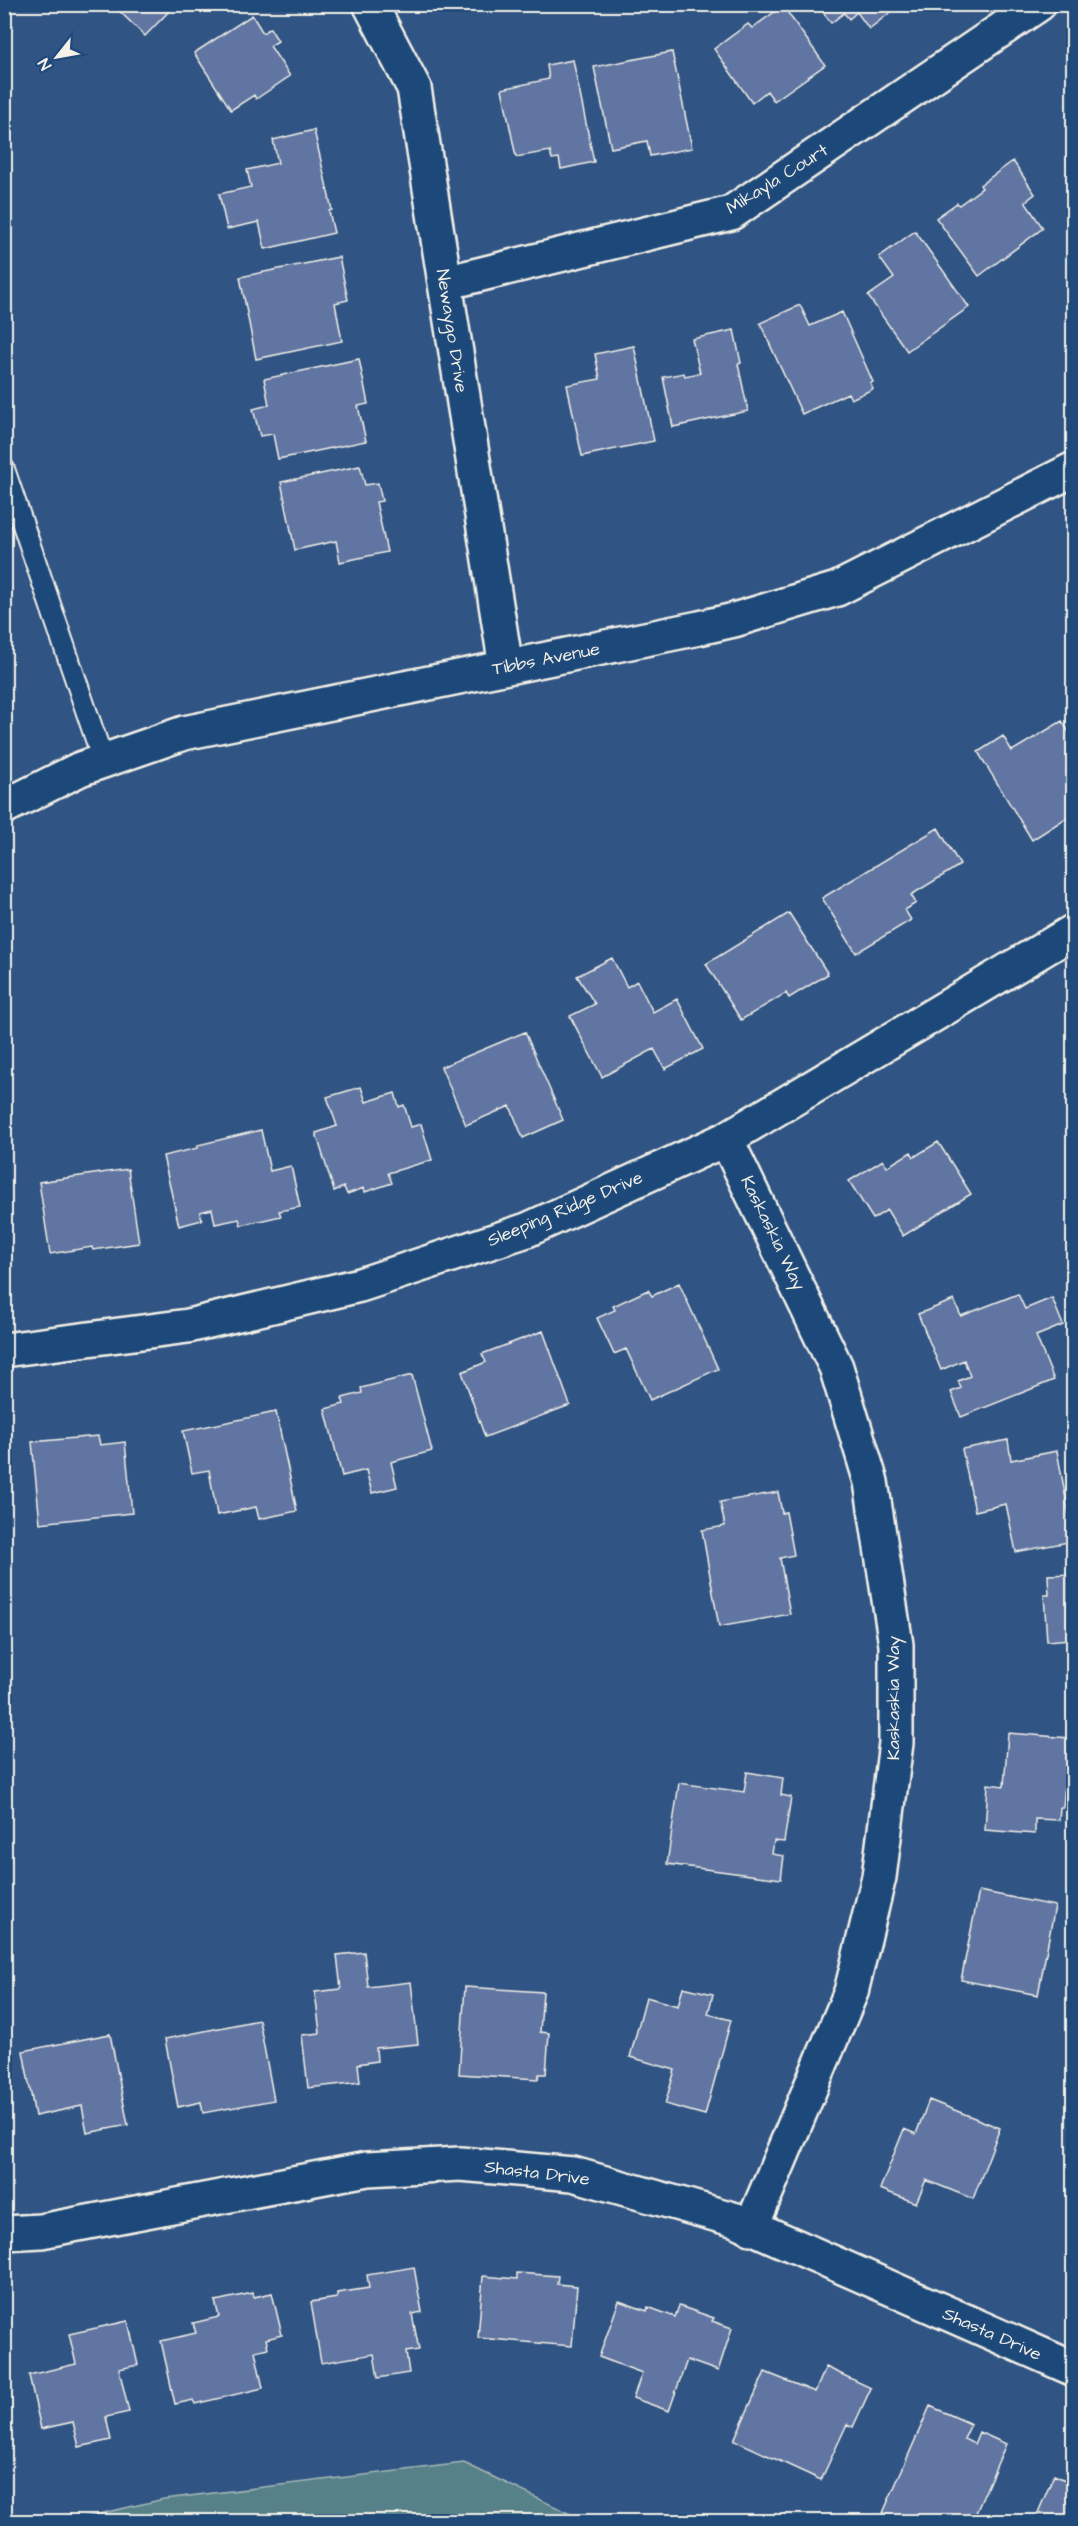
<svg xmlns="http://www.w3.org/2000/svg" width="1078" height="2526" font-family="'Architects Daughter',sans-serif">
<rect width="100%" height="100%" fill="#305484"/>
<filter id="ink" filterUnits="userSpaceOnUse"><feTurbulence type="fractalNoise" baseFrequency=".0167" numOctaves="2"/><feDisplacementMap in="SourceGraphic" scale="12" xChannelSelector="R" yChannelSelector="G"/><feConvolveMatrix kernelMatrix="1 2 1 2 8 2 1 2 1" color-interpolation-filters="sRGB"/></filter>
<g filter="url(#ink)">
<path fill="#578189" stroke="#a6b9b8" stroke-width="1.5" d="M464,2463L585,2521H69L164,2499Z"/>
<path fill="#6075a2" stroke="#f4f1e8" stroke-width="1.5" d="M112,4H176L145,36Z
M817,4H901L869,29L857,12L849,19L844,13L831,23Z
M783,6L825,65L774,101L767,91L752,103L714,49L748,24L752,28Z
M252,15L263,33L270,28L278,41L270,46L290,76L256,99L254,95L231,110L194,53Z
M672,52L692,148L650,156L647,141L611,148L594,67Z
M573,60L594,162L561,169L559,158L552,159L550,151L516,157L502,89L549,79L547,65Z
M314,130L332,210L329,211L334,233L265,249L259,222L227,229L219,194L251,187L247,170L278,163L273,140Z
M1013,161L1035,194L1025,202L1043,228L979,276L936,218L957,203L959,205L982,188L980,185Z
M915,231L969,307L907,351L868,296L894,278L879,257Z
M339,257L348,300L335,303L342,341L256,359L240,277Z
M800,305L810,326L842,312L873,382L870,383L873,389L851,399L848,393L802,414L760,323Z
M734,330L741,363L738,364L748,411L673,427L663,377L684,373L685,376L700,373L692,339Z
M634,346L654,441L582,456L567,385L600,379L595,354Z
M359,359L368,404L358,406L366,441L278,459L273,434L260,436L253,409L269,405L264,379Z
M360,466L365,485L378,483L382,501L376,502L387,552L340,562L336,541L295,550L281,482Z
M1062,721L1074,740V819L1069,822L1066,818L1032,840L978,752L1003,736L1012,751Z
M938,828L960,865L911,895L916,903L905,910L911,920L856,953L822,898Z
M789,913L828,974L789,998L786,993L741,1020L706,964Z
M612,958L627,987L637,981L653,1012L677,999L703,1049L665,1069L654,1049L602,1077L570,1016L595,1004L577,976Z
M525,1032L563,1120L523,1138L510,1106L466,1125L441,1067Z
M361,1087L366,1102L395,1093L399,1107L404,1105L411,1127L421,1124L432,1160L388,1173L392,1183L365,1192L364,1188L347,1194L344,1187L334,1191L316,1133L337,1126L327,1097Z
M261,1130L270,1171L291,1166L300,1207L279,1211L281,1216L241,1225L239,1219L215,1224L212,1209L200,1212L202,1220L179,1226L163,1156L198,1148V1145Z
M938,1142L971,1194L903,1236L887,1210L873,1219L849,1181L883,1160L887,1167L911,1152L914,1157Z
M128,1169L139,1243L93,1250L92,1247L50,1254L39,1182Z
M679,1283L718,1369L650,1400L626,1349L614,1354L597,1318L615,1310L613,1306L648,1290L652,1296Z
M1018,1294L1025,1309L1052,1298L1063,1325L1036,1336L1054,1380L961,1417L951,1392L961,1388L958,1381L970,1376L964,1360L941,1370L918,1314L954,1300L961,1316Z
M543,1331L570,1405L485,1437L462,1372L486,1362L482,1354Z
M412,1375L432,1451L391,1462L397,1487L372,1493L366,1470L342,1476L325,1409L344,1404L342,1398L362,1393L361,1388Z
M276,1412L297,1511L259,1519L256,1507L217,1515L209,1470L192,1473L183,1431Z
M98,1436L100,1445L125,1442L132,1513L40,1523L32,1442Z
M1008,1440L1011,1460L1057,1451L1074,1541L1016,1552L1006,1504L975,1511L962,1449Z
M778,1492L782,1513L786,1512L794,1555L780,1558L790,1614L719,1627L702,1530L725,1526L720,1502Z
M1074,1574V1659H1071L1070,1639L1047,1641L1044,1595H1049L1048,1575Z
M1008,1733L1069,1738L1063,1807H1060L1059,1820L1035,1819V1834L985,1830L988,1784L1004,1786Z
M747,1772L783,1778L781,1795L791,1797L784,1842L774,1841L772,1854L784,1856L781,1879L667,1864L679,1783L744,1792Z
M979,1891L1055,1906L1038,1995L961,1980Z
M364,1952L368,1987L411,1982L418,2044L376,2048L377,2061L358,2064L360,2082L308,2088L302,2035L320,2033L315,1992L341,1989L337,1955Z
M465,1987L543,1992L540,2032L549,2033L546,2074H539L538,2079L459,2074Z
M683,1987L713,1994L708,2014L731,2020L705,2115L665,2104L675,2070L630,2057L646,1997L678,2006Z
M259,2020L274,2100L203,2113L201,2102L178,2107L165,2039Z
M110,2034L128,2125L87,2133L82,2106L35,2116L23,2051Z
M929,2100L1000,2128L973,2199L926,2180L916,2203L880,2189L904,2129L916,2134Z
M414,2267L422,2312L412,2314L419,2350L406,2352L409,2373L378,2378L374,2354L321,2363L311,2302L337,2298V2293L369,2288L367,2275Z
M517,2273L558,2276L557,2284L577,2286L572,2346L478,2338L483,2276L517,2279Z
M253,2293L254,2297L272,2293L282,2335L266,2339L268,2348L255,2351L263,2388L195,2404L193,2400L175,2404L161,2341L196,2333L193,2323L219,2317L215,2301Z
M619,2301L647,2311L648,2307L675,2317L679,2306L714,2318L712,2321L732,2328L718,2371L687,2360L669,2411L633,2398L642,2373L599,2357Z
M128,2321L138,2365L119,2369L129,2412L106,2417L111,2440L79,2447L73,2422L41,2429L29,2375L76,2364L69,2334Z
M826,2367L871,2388L853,2427L847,2424L821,2480L734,2440L765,2372L815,2392Z
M930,2406L971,2424L964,2439L974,2444L979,2432L1006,2444L972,2522H879Z
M1054,2475L1074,2484V2522H1034Z"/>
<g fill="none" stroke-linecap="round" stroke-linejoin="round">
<defs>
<path id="service" d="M4,469L103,760"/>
<path id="minor" d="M370,4L414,88L506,667
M445,283L731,213L1039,4
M726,1139L836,1367L871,1482L896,1645V1743L879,1877L851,1992L751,2228
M4,1350L188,1326L360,1285L527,1230L726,1139L1074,931
M4,2233L41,2231L367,2169L460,2164L573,2174L736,2220L1074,2369"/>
<path id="tertiary" d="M4,807L80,769L184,733L699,628L734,620L837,589L1074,469"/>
</defs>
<use href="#service" stroke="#f4f1e8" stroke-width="24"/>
<use href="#minor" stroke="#f4f1e8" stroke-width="38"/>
<use href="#tertiary" stroke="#f4f1e8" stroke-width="38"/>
<use href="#service" stroke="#1f4a7a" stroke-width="20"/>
<use href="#minor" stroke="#1f4a7a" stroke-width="33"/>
<use href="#tertiary" stroke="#1f4a7a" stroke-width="33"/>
</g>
</g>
<g text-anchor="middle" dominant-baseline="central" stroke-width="5" stroke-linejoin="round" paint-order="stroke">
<g font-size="18" fill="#f4f1e8" stroke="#1f4a7a">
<text transform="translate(777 179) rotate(-32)">Mikayla Court</text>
<text transform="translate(452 331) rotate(81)">Newaygo Drive</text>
<text transform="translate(546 659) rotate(-11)">Tibbs Avenue</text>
<text transform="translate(565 1209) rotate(-23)">Sleeping Ridge Drive</text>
<text transform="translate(773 1233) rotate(64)">Kaskaskia Way</text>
<text transform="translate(893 1698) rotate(-90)">Kaskaskia Way</text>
<text transform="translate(537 2173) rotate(7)">Shasta Drive</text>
<text transform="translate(992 2334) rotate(24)">Shasta Drive</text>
</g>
</g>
<rect width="1078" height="2526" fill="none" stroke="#1f4a7a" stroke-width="24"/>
<rect x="12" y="12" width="1054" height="2502" fill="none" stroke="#f4f1e8" stroke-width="2" filter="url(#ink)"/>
<g transform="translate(57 57) rotate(239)" stroke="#1f4a7a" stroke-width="4.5" paint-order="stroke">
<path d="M0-4.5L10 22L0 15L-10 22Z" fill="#f4f1e8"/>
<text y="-9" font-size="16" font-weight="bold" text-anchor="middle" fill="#f4f1e8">N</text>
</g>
</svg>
